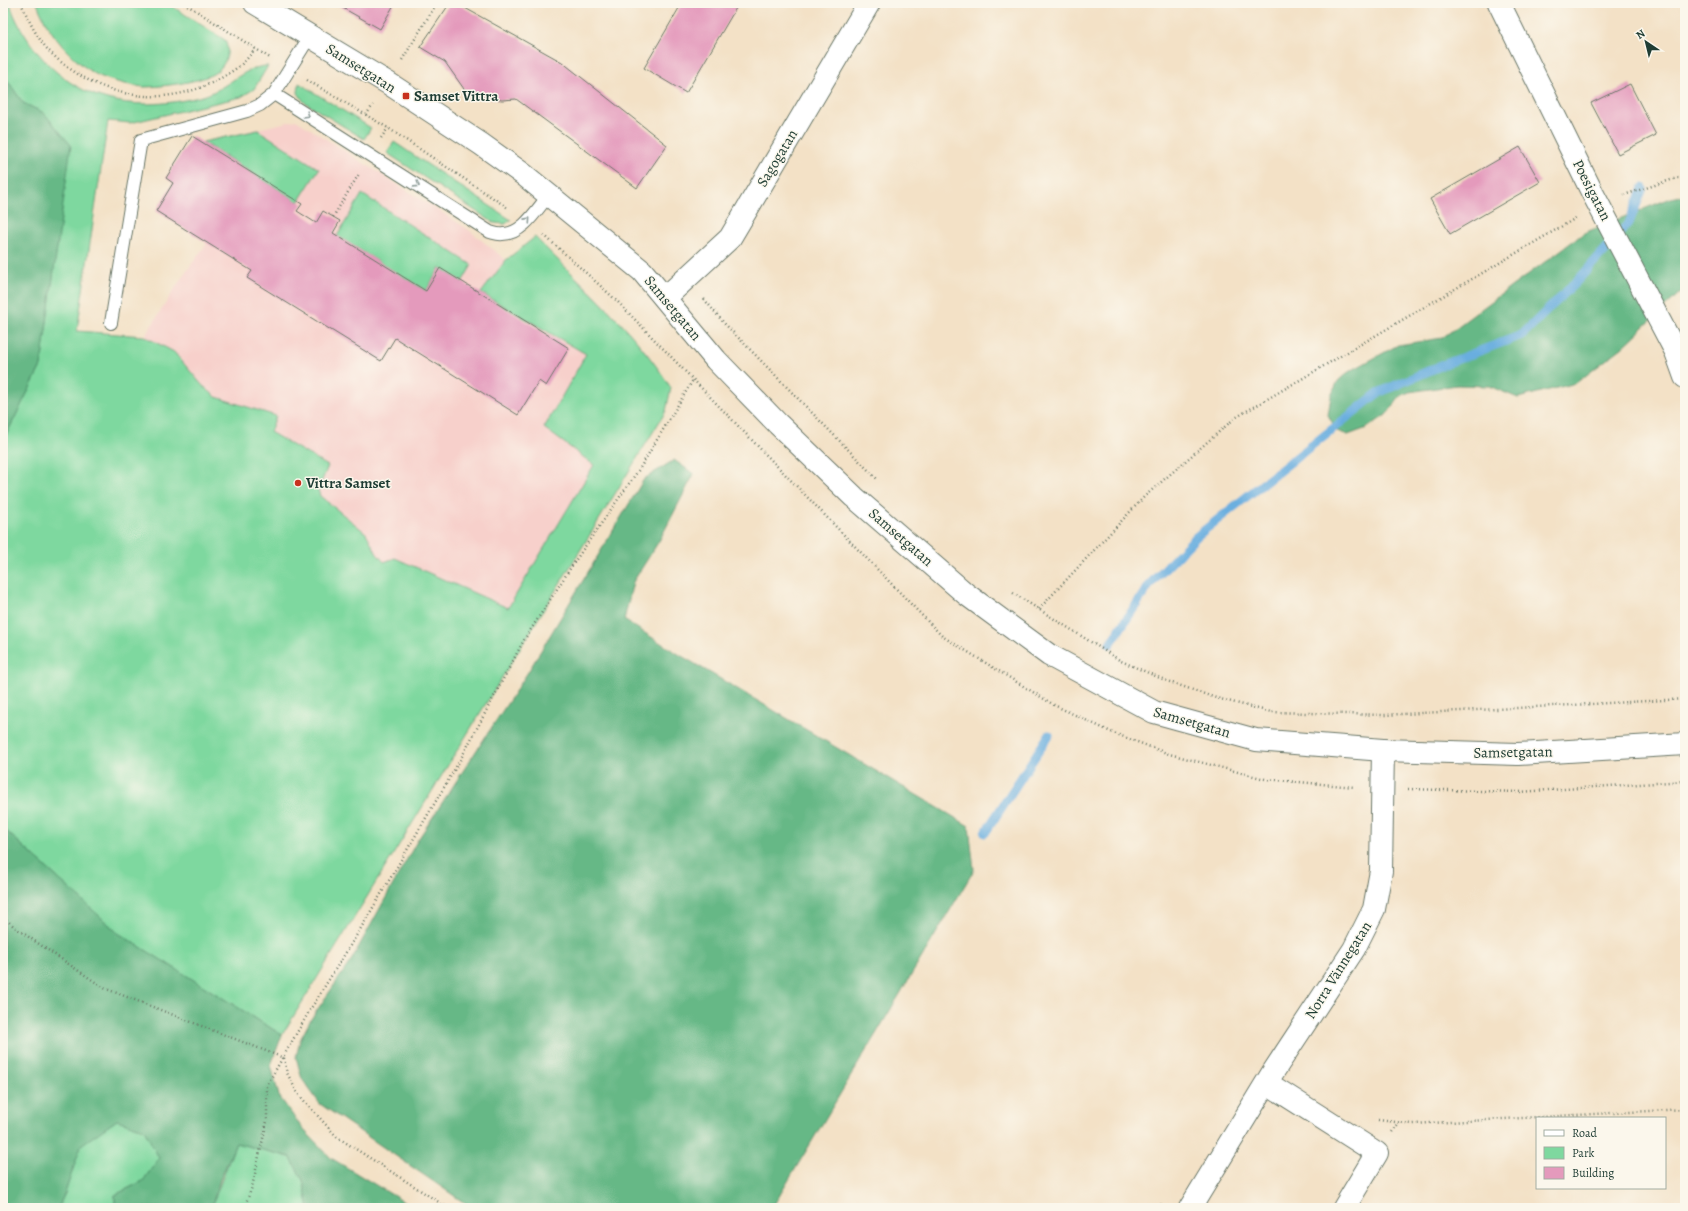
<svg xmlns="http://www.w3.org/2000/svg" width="1688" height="1211" font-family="Alegreya,serif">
<rect width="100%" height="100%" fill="#fbf7ec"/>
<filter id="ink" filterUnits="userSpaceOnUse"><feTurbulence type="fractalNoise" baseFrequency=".025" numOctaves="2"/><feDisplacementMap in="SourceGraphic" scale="8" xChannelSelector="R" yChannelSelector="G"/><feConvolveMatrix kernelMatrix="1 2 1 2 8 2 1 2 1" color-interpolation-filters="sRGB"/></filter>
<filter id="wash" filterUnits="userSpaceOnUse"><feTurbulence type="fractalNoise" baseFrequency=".012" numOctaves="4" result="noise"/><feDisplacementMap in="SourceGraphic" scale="16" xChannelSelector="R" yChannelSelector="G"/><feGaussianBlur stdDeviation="0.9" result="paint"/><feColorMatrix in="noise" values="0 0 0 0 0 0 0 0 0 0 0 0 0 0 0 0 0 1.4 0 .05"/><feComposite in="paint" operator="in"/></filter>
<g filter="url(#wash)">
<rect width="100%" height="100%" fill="#f3e1c6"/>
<path fill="#f7d0cb" d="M296,120L469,230L506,260L535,237L600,300L650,356L594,465L360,854L74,331L145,336L181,279L207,243L156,211L173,183L166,178L192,136L203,142Z"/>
<path fill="#7ed89f" stroke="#4e8a6a" d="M3,3H10C14,19 25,36 34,48C78,105 137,113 203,96C227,89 244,66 268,66L254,89L241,97L130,123L108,121L77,331L144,336L174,352L202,385L216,397L276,416L270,432L328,466L318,490L320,496L366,533L377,554L384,562L395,558L508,608L594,465L544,428L586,354L481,293L506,260L535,237C582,285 635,330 671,388L666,411L282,1035L118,933L3,828V441L41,366L66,179L44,113L23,103L3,74Z
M37,3H167L225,40C231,53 225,67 213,74C199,82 161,87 144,87C130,86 100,79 89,70C66,54 46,29 37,3Z
M299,83L371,128L364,139L304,102L298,93Z
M258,130L319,169L298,202L203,142Z
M394,142L511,220L505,224L494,223L387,153Z
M362,194L472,265L462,282L440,268L426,291L337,236Z
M117,1120L144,1129L159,1158L143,1181L115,1195V1208H58L65,1193L81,1144Z
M236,1143L290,1157L303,1180L309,1208H211Z"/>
<path fill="#66b886" stroke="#427a5d" d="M3,74L23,103L44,113L71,145L41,366L3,441Z
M1685,195V288L1623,347L1576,383L1518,398L1489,386L1457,385L1409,392L1401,396L1386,415L1367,428L1348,435L1337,431L1328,415L1331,396L1338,381L1347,373L1398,345L1442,338L1584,233L1671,198Z
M674,460L694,474L659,541L633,582L624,620L680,655L969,826L974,870L772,1208H472L320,1104L302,1079L296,1057L300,1040L311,1019L352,959L417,841L528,672L644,479Z
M3,828L118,933L282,1035L271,1065L279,1096L302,1128L331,1158L414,1208H309L303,1180L290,1157L236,1143L220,1180L211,1208H115V1195L143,1181L159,1158L144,1129L117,1120L81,1145L65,1193L58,1208H3Z"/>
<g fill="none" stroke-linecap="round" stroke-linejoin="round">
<path stroke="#69aedf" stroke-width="9" d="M1110,644L1150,584L1197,536L1378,393L1440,366L1522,335L1578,280L1629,223L1643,188
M985,833L1049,735"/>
</g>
<g id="blocks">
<path fill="#e49abc" d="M334,3H395L380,29Z
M450,3H456L562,62L667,145L637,188L516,99L502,100L486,98L464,89L445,62L420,47Z
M682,3H739L686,93L644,68Z
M1630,84L1656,135L1618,154L1591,103Z
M192,136L302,204L297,211L316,223L323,211L340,221L333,233L426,291L440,268L569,348L546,386L539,381L518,415L395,338L381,361L247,278L252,271L156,211L173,183L166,178Z
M1520,147L1540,182L1450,234L1430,199Z"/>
</g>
</g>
<g filter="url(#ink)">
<use href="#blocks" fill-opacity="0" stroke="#697667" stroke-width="1"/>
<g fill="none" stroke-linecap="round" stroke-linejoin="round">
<defs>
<path id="service" d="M274,94L490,232C494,233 499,235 503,234C523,234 537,209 549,195
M111,323L141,140L247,111L260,105L274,94L310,36"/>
<path id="minor" d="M1499,3L1593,194L1676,352L1685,377
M665,298L730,238L869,3
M1267,1083L1377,1153L1344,1208
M1190,1208L1273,1072L1354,949L1374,909L1381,871L1383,750"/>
<path id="tertiary" d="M255,3L388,83L481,144L523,174L642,271L716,360L778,424L854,497L966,594L1049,655L1154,712L1256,740L1383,750L1518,754L1685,744"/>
</defs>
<use href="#service" stroke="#697667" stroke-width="14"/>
<use href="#minor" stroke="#697667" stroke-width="24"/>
<use href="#tertiary" stroke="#697667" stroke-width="24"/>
<path stroke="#697667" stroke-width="2.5" stroke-dasharray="1 3" stroke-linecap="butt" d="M21,3C29,21 38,41 53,55C106,104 179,111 238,67C245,62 250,55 255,49
M184,3L270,58
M402,60L437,3
M307,80L388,128L508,208
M366,115L373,105
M381,138L388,128
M1624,195L1677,178H1685
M333,217L359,174
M544,235L616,300L942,636L1054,705L1111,732L1169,754L1265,779L1355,787
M704,299L724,323L878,480
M1013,593L1121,661L1167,681L1216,698L1271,712L1384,715L1685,699
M1039,609L1144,497L1235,418L1576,218
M1408,789L1519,792L1685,781
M3,917L17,929L104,988L284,1058
M284,1058L287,1073L298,1094L337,1137L448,1208
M1378,1120L1413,1124L1685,1109
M1392,1132L1399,1123
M244,1208L252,1187L267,1121V1085L310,1010L358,933L459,762L524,640L577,558L640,468L693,380
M1159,1208L1163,1202"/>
<use href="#service" stroke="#fff" stroke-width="12"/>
<use href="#minor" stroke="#fff" stroke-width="22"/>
<use href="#tertiary" stroke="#fff" stroke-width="22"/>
</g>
<defs><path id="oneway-chevron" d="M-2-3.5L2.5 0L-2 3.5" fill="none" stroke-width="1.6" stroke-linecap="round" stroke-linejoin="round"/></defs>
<g stroke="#8f9e9a">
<use href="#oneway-chevron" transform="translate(307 115) rotate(32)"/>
<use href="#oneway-chevron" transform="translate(417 185) rotate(32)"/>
<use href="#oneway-chevron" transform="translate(528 220) rotate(-48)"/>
</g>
</g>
<g fill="#c8321e" stroke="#fbf7ec" stroke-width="1.5">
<rect x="402" y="92" width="8" height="8" rx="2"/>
<circle cx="298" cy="483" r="4"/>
</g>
<g text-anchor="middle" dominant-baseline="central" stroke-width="3" stroke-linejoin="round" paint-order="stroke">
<g font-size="15" fill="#1f3d34" stroke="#fbf7ec">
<text transform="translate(361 68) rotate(32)">Samsetgatan</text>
<text transform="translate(777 158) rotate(-59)">Sagogatan</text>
<text transform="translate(1592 190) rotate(63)">Poesigatan</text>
<text transform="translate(673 308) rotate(50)">Samsetgatan</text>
<text transform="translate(901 537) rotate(41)">Samsetgatan</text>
<text transform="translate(1192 722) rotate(16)">Samsetgatan</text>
<text transform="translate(1513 752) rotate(-1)">Samsetgatan</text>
<text transform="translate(1338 970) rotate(-58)">Norra Vännegatan</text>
</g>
<g font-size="15" font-weight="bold" fill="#1f3d34" stroke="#fbf7ec" text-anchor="start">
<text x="414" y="96">Samset Vittra</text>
<text x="306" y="483">Vittra Samset</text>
</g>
</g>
<rect width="1688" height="1211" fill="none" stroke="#fbf7ec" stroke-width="16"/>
<rect x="1536" y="1117" width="130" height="72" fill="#fbf7ec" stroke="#a3ada2"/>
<rect x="1544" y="1130" width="20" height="6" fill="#ffffff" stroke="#a3ada2"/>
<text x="1572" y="1137" font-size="12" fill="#1f3d34">Road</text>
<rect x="1544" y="1147" width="20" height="12" fill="#7ed89f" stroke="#a3ada2"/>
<text x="1572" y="1157" font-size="12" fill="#1f3d34">Park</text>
<rect x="1544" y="1167" width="20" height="12" fill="#e49abc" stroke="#a3ada2"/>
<text x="1572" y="1177" font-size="12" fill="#1f3d34">Building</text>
<g transform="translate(1646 42) rotate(325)" stroke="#fbf7ec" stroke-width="3" paint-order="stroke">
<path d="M0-3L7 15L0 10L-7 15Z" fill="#1f3d34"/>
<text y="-6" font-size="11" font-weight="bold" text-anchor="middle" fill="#1f3d34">N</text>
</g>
</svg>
